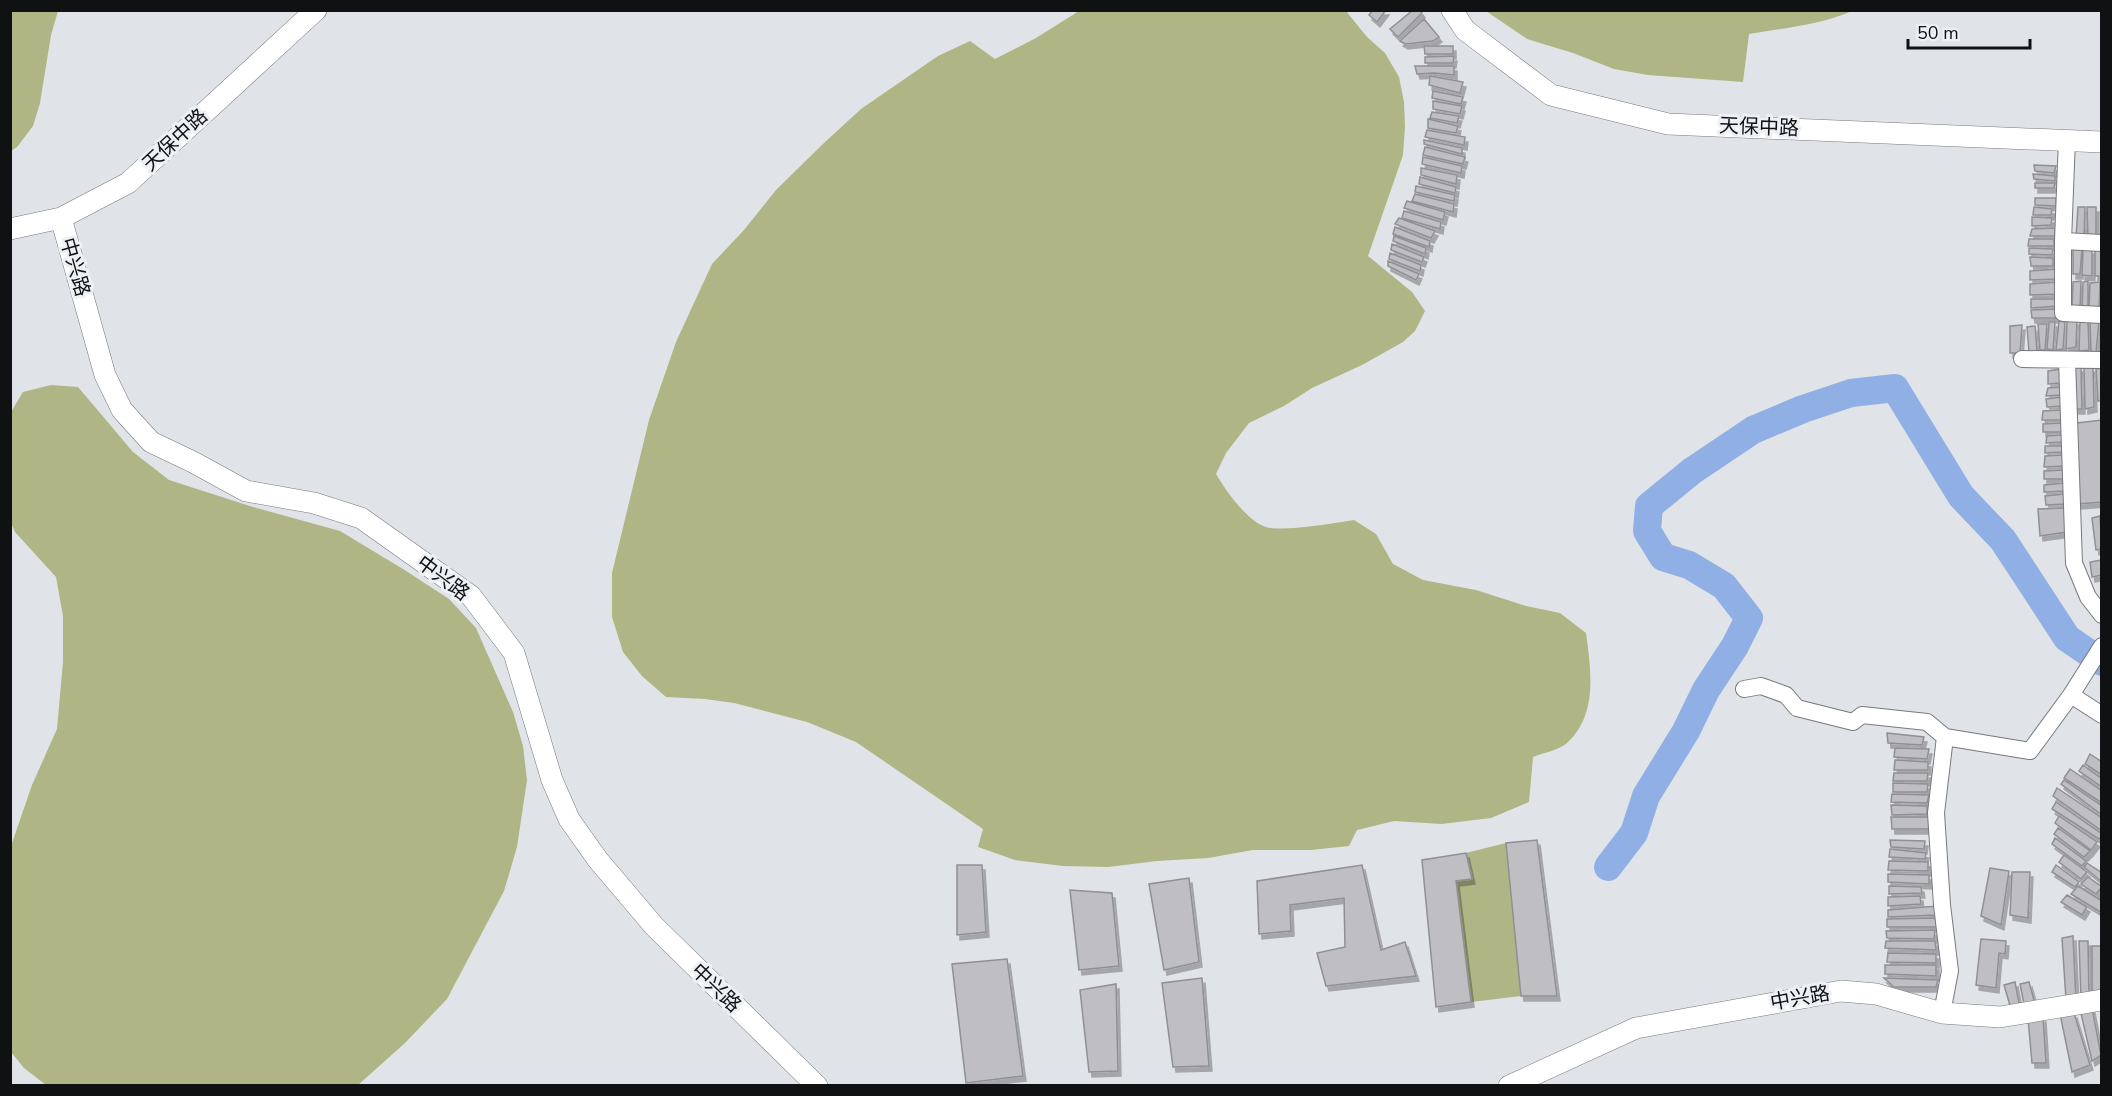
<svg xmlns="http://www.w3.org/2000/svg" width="2112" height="1096" font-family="'Nunito Sans','Noto Sans SC',sans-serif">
<defs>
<filter id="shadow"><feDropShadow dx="3" dy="5" stdDeviation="0" flood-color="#0004"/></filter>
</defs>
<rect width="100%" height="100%" fill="#e0e3e7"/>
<path fill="#afb584" d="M11,10L58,11L51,35L40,103L33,126L17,147L11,151Z
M1079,11H1346L1367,37L1385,53L1399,77L1404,102L1405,126L1403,155L1368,256L1412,292L1425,311L1415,331L1403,342L1362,365L1312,388L1284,406L1249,423L1226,453L1216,474C1226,491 1247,521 1266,527C1281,532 1336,523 1354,520L1376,534L1393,564L1423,580L1476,590L1526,606L1560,613L1586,633C1591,670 1598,715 1567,743C1559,750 1543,753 1533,757L1529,802L1491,818L1442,824L1394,821L1357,830L1349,846L1311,850H1253L1208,858L1157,861L1108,867L1063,866L1015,860L978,847L983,829L856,742L807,722L734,703L705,699L666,697L642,676L623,652L612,617V573L649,420L676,342L712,264L744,230L776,190L824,143L861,109L938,56L970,41L995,59L1036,38Z
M1486,11H1852C1821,25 1783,28 1749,34L1743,82L1648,75L1614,69L1573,53L1527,39Z
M51,385L78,387L133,452L169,480L253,507L340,531L403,569L449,599L476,628L513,712L523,746L527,780L517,847L504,891L447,999L405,1043L358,1085H46L24,1068L11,1052V846L32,785L57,729L63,662V616L56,577L15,532L11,523V412L23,392Z
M1506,843L1521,996L1471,1002L1456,881L1466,853Z"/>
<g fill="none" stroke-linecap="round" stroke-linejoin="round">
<path stroke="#90afe5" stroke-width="28" d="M1608,867L1634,833L1646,796L1686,731L1706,690L1735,646L1749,618L1724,586L1689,565L1663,557L1647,531L1649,506L1692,471L1753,430L1803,409L1851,393L1895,388L1961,496L2003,540L2067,638L2102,662"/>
</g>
<path fill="#bfbfc3" stroke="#908f94" stroke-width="1.5" filter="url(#shadow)" d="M1373,10H1386L1377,22L1369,15Z
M1413,10H1420L1422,13L1398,37L1390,29Z
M1424,19L1439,37L1433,41L1405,44L1400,41Z
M1424,46H1453V54H1425Z
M1454,56L1453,63H1425V57Z
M1415,66H1454V75L1434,73L1417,74Z
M1430,76L1463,82L1460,93L1429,85Z
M1433,91L1463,97L1461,104L1432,98Z
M1433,101L1462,106L1460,114L1433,109Z
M1432,112L1459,116L1457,123L1430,118Z
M1428,119L1458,126L1456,133L1428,128Z
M1427,130L1465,137L1464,145L1425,137Z
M1424,140L1462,148V154L1424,144Z
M1425,147L1465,157L1463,164L1423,155Z
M1423,157L1462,166L1461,173L1422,164Z
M2034,165L2056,166L2054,173L2035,171Z
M1421,168L1457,175L1456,184L1421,175Z
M2033,174L2055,176V181L2034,179Z
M1420,177L1456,187L1455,193L1419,184Z
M2035,183H2055L2054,188H2035Z
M1416,186L1455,195L1454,201L1415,192Z
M1415,194L1454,204L1453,212L1412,201Z
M2035,198H2056V206L2035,205Z
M1407,201L1445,212L1443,220L1404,208Z
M2034,207L2052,209L2051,215H2033Z
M2078,207H2085L2084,238L2076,237Z
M2087,207H2096V239L2088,238Z
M1404,211L1441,222L1440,229L1402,218Z
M2032,217L2052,218L2051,225L2032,226Z
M1399,218L1435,231L1431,238L1395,224Z
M1395,227L1430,241L1429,247L1393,234Z
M2055,228V236H2030L2032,229Z
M1394,236L1426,248L1425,254L1393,241Z
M2029,239H2054V246H2028Z
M1392,244L1424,257L1422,262L1391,250Z
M2029,248L2053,249L2052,255L2029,254Z
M2082,248L2080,274H2073V249Z
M2083,249H2092V276L2082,275Z
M2095,249L2102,250V276H2095Z
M1390,253L1421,265L1420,271L1389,259Z
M2030,257L2053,258V266H2031Z
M1388,261L1419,274L1416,280L1388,266Z
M2058,269V279L2030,280V271Z
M2081,281L2080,309H2072L2073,282Z
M2088,281V310H2082L2083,282Z
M2059,282L2058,294L2030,295V284Z
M2100,282L2099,311L2089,310L2090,283Z
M2031,299H2060L2059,306L2031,308Z
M2056,309V318H2032L2031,310Z
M2077,320L2076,347L2066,349L2067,321Z
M2088,320L2089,350L2079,351L2080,321Z
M2059,321L2065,322L2063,349L2056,350Z
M2090,321H2099L2096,352L2091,351Z
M2049,322H2055L2053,350L2047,349Z
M2038,324H2047L2045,350H2040Z
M2022,325L2020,353H2010V326Z
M2035,326L2037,351L2029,352L2027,327Z
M2081,367L2082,409H2074L2073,368Z
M2093,367L2094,407L2085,409L2084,368Z
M2102,368V401H2098L2096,369Z
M2061,369L2060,383L2048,384V371Z
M2062,387L2061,395L2046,396L2048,388Z
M2062,397V406L2047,407L2046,399Z
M2062,410V420H2042L2043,411Z
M2102,420V502L2078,504L2077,423Z
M2062,423V432H2043V424Z
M2062,435V442L2046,443L2047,436Z
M2045,446H2062V452L2045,453Z
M2064,455V466L2044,467L2045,456Z
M2064,470V479H2044V471Z
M2065,483V491L2044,492V485Z
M2064,494L2066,504L2046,505L2045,496Z
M2066,508L2067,532L2040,536L2038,509Z
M2100,516L2102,549L2096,550L2092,518Z
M2102,560V575L2092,577L2090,562Z
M1887,733L1924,737L1922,745L1888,743Z
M1895,748L1929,749L1927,759L1894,757Z
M2090,754L2102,762V775L2085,764Z
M1895,760L1928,762V770H1894Z
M2083,765L2102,779V787L2079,771Z
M2070,769L2102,791V803L2064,778Z
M1894,773H1928L1927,781H1893Z
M2064,780L2102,806V815L2061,784Z
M1893,783L1928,784L1927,792H1893Z
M2057,788L2102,818V831L2053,796Z
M1892,794L1929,795L1927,803L1891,802Z
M2056,802L2102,834V836L2099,839L2052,809Z
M1891,805L1927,806V814L1892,815Z
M2059,816L2097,842L2091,850L2055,823Z
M1891,817H1931L1932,829H1892Z
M2058,828L2090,851L2084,857L2054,834Z
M2055,838L2086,861L2082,866L2052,844Z
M1537,840L1557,996H1521L1506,843Z
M1890,840L1925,841L1924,849L1891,847Z
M1890,849L1926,853L1925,859L1889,857Z
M1466,853L1472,879L1456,881L1471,1002L1436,1007L1422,860Z
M2064,855L2087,872L2081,879L2059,862Z
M1889,861L1928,862V871L1888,870Z
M2087,863L2102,873V882L2084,867Z
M957,865H982L986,932L957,935Z
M1362,865L1381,950L1405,942L1416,976L1326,986L1317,953L1345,947L1344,898L1290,905L1291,931L1259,934L1257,881Z
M2056,865L2079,882L2075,887L2052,872Z
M1990,868L2009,871L2001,925L1981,916Z
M2012,872H2030L2028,918L2010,915Z
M1888,874L1929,875V884L1888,882Z
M2088,877L2102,887L2096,894L2081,884Z
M1189,878L1199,962L1164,970L1149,884Z
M1889,886L1921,887L1922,893L1889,894Z
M2078,886L2102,901V913L2071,894Z
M1070,890L1112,893L1119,966L1079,970Z
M2067,895L2087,907L2082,915L2061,902Z
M1920,896L1921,904L1888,906V897Z
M1937,906L1936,915L1888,917V910Z
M1935,918L1937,927H1887V919Z
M1935,930L1934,939L1887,938L1886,931Z
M2073,936L2076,1000H2066L2062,938Z
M1981,939L2006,941L2005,954L1999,953L1996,988L1976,985Z
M1886,941H1935L1936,950L1885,948Z
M2079,941H2088L2089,999H2081Z
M2092,946H2101L2102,966V997L2092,998Z
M1888,953L1936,954V963L1887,962Z
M1007,959L1023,1076L966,1083L952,964Z
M1885,965H1936V976L1885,974Z
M1202,978L1209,1066L1173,1067L1162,983Z
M1884,978L1938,980L1936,987H1894Z
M2015,982L2020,1008L2011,1009L2004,985Z
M2029,982L2036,1007L2025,1009L2020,984Z
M1116,984L1118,1071L1089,1072L1080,990Z
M2092,1008L2101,1055L2092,1061L2080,1009Z
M2074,1013L2090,1065L2072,1072L2060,1014Z
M2043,1017L2046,1063H2032L2028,1018Z"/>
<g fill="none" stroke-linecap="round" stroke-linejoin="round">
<defs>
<path id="minor" d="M2067,139L2063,241V313L2102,315
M2063,241L2102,243
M2022,359L2102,360
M2067,360L2074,563L2088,597L2102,615
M1744,689L1761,686L1786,695L1797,708L1853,722L1862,715L1927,722L1945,737L2030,751L2071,695L2102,646
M2071,695L2102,715
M1942,1013L1950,971L1942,905L1936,813L1945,737"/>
<path id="major" d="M1452,10L1465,30L1551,95L1668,124L2102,142
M61,218L105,375L122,410L151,442L193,462L246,491L314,503L361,518L471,596L514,653L552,780L569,819L598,860L654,926L817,1086
M10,229L61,218L128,183L316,10
M1509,1086L1636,1028L1841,991L1876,994L1942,1013L2000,1017L2102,1000"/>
</defs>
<use href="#minor" stroke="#77797d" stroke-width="18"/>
<use href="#major" stroke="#77797d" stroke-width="22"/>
<use href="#minor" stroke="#fff" stroke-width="16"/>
<use href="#major" stroke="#fff" stroke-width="21"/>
</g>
<g text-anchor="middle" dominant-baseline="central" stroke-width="6" stroke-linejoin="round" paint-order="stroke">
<g font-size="20" fill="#101112" stroke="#edf0f4">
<text transform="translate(1759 127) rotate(2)">天保中路</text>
<text transform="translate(175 140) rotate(-43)">天保中路</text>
<text transform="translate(75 267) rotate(74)">中兴路</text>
<text transform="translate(443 578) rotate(37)">中兴路</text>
<text transform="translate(716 988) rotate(44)">中兴路</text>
<text transform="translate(1800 998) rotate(-10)">中兴路</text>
</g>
</g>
<rect width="2112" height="1096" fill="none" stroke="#101112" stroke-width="24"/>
<path d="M1908 39v9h122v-9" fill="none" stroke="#101112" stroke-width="3"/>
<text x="1917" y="39" font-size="18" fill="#101112" stroke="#edf0f4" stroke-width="4.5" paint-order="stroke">50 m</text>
</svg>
